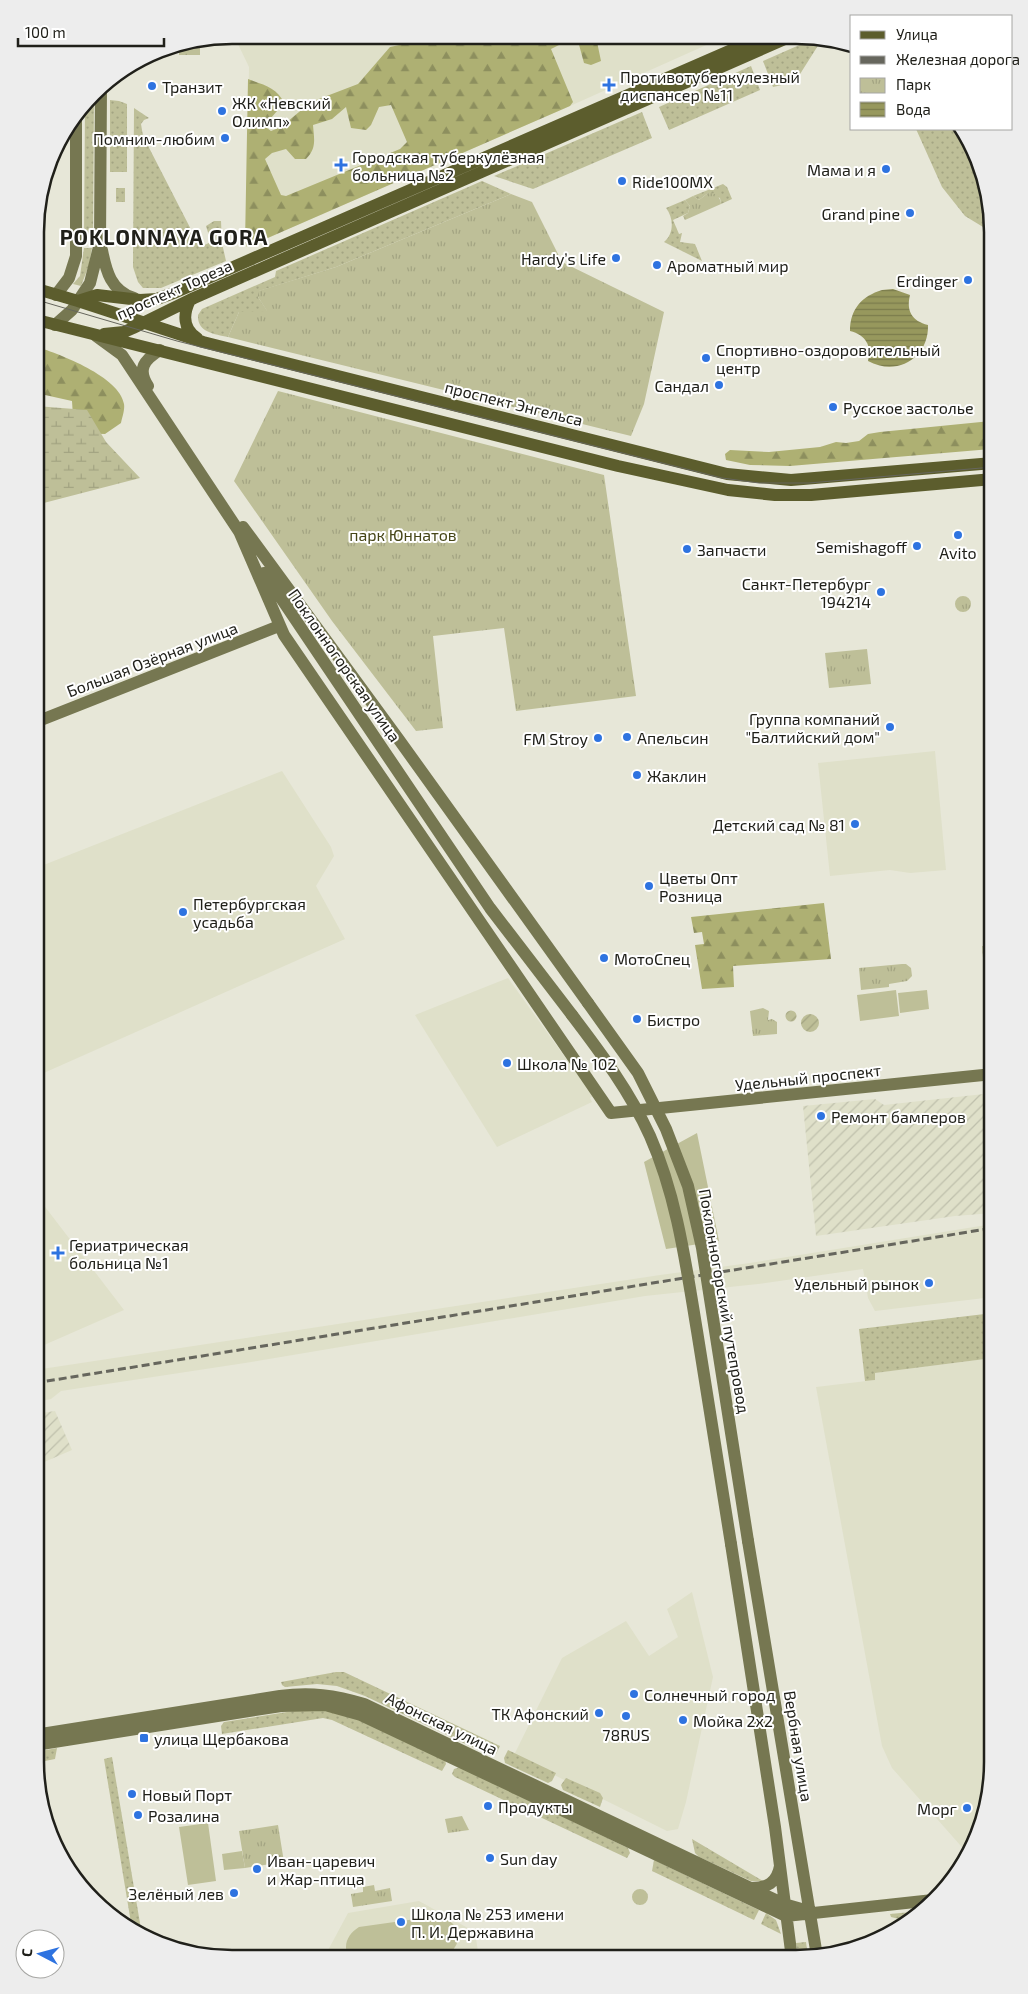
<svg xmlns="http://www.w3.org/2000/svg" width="1028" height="1994" font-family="'Exo 2',sans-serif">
<defs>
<pattern id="industrial-furrows" width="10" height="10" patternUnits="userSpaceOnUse" patternTransform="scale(1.25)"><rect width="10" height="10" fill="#dfe0c9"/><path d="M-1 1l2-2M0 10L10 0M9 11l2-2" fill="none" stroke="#bfc0ac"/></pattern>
<pattern id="grass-dots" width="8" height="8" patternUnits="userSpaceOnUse" patternTransform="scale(1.25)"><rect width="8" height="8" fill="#bebf98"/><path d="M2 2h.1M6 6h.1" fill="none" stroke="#a3a482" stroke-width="1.8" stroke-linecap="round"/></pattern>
<pattern id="forest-firs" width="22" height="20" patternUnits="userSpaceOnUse" patternTransform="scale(1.25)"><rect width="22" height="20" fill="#aeb073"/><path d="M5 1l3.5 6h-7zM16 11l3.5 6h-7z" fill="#8d8f5e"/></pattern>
<pattern id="wetland-marsh" width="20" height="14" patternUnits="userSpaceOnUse" patternTransform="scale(1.25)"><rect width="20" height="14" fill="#bebf98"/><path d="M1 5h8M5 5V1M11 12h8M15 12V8" fill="none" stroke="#a3a482"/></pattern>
<pattern id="park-tufts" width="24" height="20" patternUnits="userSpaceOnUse" patternTransform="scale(1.25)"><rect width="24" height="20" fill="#bebf98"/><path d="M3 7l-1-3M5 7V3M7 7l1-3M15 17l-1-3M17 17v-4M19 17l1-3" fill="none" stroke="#a3a482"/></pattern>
<pattern id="garden-furrows" width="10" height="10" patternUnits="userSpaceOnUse" patternTransform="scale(1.25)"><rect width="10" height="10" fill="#bebf98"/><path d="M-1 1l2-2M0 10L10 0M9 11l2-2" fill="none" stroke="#a3a482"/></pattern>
<pattern id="water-rules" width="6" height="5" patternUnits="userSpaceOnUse" patternTransform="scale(1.25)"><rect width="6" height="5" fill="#97985d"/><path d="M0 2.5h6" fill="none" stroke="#7b7c4c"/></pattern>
</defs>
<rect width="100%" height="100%" fill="#e7e7d8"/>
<path fill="#dfe0c9" d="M240,35L722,38L570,106L247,247L246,224L249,67L236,40Z
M935,751L946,870L910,873L890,870L830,876L818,763Z
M282,771L331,847L334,856L316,886L345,939L46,1072L36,1079V868Z
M508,978L593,1096L590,1098L592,1102L497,1147L415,1015Z
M36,1195L124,1310L35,1349Z
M993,1224V1297L875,1311L868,1298L863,1269L758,1284L645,1296L245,1363L61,1391L51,1399L35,1402V1370L660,1275L750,1263Z
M993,1358V1775L978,1837L968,1854L892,1768L882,1746L816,1387L875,1380L874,1373Z
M692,1592L713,1677L686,1802L678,1829L667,1831L514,1755L562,1658L626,1621L649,1656L678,1637L667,1609Z
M419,1901L475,1932L479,1958H327L326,1954L348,1913Z"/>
<path fill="url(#industrial-furrows)" d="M993,1093V1213L955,1216L816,1236L803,1106L875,1099L884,1105Z
M55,1411L72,1450L35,1466V1414Z"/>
<path fill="url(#grass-dots)" d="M813,39H820L819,44L795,82L773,87L763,61Z
M751,66L760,90L669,130L659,107Z
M94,94L93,238L84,237L85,106Z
M110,100L119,101L127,104V172H110Z
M134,108L149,118L144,120L141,124L143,136L200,247L211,242L206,226L214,221H221L222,243L226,261L161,288H143L138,282L133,267Z
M642,112L652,138L533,189L494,176Z
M916,129H963L983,169L992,228L988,230L965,216L942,187Z
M482,181L511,194L336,267L259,291L258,297L268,312H239L228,337C214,334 197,332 198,315L202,309L275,277L276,271Z
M723,184L727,187L732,199L721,204L720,198L708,193L699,200L693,196Z
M116,188H125V202H116Z
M685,200L690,206L688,213L673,220L679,234L682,233L680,242L695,244L702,261L664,242C674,234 674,218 666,208Z
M84,248H92L89,265L81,286L73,284L80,276Z
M982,946L987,947L990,978L987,982L985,981Z
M993,1313V1358L875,1373V1380L865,1381L859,1329Z
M336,1672H344L500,1746L496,1754L491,1756L365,1696L337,1686L317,1684L285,1687L282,1685L281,1682Z
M293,1711C304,1711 315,1710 325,1711C362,1715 410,1743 445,1760L446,1764L442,1771L332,1720L323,1718L222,1734L221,1726L224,1722Z
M57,1748L55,1759L35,1763V1752Z
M508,1750L556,1773L552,1781L548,1783L505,1763L504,1758Z
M112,1757L142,1935L132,1929L104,1759Z
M460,1767L628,1848L630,1853L627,1858L455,1777L452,1774L454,1769Z
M566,1778L600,1793L603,1798L600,1807L563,1790L561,1785Z
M692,1839L763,1881H751L699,1857L695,1853Z
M654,1860L759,1910L754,1920L652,1871Z
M922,1911L913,1918L899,1919L891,1917L890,1914Z
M766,1913L776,1920L781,1934L761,1924Z
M806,1942L808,1957L799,1959L796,1943Z"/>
<path fill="url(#forest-firs)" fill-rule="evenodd" d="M441,36L596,37L601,61L591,65L584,63L578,41L571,39L551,49L573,102L570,106L247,247L245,243L248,79C263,85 277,87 284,103L264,126L271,131L281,127L311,102L358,84L390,47ZM391,105L407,142L400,149L286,196L281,195L265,159L272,153L286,149L295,159H306C317,148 314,139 313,125L332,119L346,107L351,128L366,130L371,125L379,107Z
M613,37L654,38C645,47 623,47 613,37Z
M37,347C60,354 120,377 124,404C125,410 122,418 121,423L105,434L74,433L72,401L36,393Z
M991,421L993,422V445L991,449L790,466L750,465L726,460L725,454L730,450L769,452L820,447L836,442L846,443L859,441L868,434L880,432Z
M824,903L831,959L733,966L734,987L702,989L695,945L704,944L702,932L694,933L691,917Z"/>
<path fill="url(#wetland-marsh)" d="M36,406L87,410L106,442L140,478L36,505Z"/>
<path fill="url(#park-tufts)" d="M200,41V55H179V45Z
M708,193C716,193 720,196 721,204L685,220L683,216L688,213L690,206L685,200L693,196L699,200Z
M511,194L532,202L562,262L664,312L644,404L631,436L228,337L239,312L267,311L258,297V291L336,267Z
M278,391L604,475L636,696L516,711L504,628L433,636L443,728L416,731L332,621L234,481Z
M955 604a8 8 0 1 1 16 0a8 8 0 1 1-16 0Z
M867,649L871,684L829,688L825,653Z
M902,964H906L911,968L912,976L907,981L889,984V987L861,990L859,968Z
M763,1008L769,1011L768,1020L772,1019L777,1022V1034L753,1036L750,1011Z
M462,1816L469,1830L448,1833L445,1819Z
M278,1825L284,1862L245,1868L239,1831Z
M374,1885L375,1891L390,1888L392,1901L353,1907L351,1894L363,1892V1887Z
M632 1897a8 8 0 1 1 16 0a8 8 0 1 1-16 0Z"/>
<path fill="url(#garden-furrows)" d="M785.5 1016a5.5 5.5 0 1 1 11 0a5.5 5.5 0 1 1-11 0Z
M801 1023a9 9 0 1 1 18 0a9 9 0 1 1-18 0Z"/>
<path fill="#bebf98" d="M896,990L899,1016L860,1021L857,995Z
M927,990L929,1009L900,1013L898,993Z
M697,1133L719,1241L666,1249L644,1162Z
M208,1823L216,1881L188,1885L179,1827Z
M242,1851L245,1868L224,1870L222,1854Z
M437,1916C461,1921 466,1943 445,1957L349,1958C342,1945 348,1934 359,1927Z"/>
<path fill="url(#water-rules)" d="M882,290L893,289L910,295C906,311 912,321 928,325C929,358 897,377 868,361C872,346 866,335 850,331C850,309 862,296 882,290Z"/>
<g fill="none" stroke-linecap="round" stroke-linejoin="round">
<path stroke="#767751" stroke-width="12" d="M102,250C106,271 111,291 134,298
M56,295L69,278L76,256V118
M55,325L72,310L90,283L100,243L101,86
M96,336L122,355L244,539
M148,386C137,369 144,360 160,350
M243,527L397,737L588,1003
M239,531L284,635L611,1113L993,1074
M264,573L490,908L572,1015
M36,722L279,626
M748,1541L817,1956
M731,1544L775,1827L792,1959
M35,1735L280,1696C310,1692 335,1695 364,1704L784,1904L805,1910
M35,1745L281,1706L325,1705L361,1715L786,1916L933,1900
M751,1888C767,1888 777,1883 780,1866"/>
<path stroke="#5c5d2d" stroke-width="12" d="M37,289L78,301L203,342L727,474L791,480L993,463
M190,300C183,314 183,329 197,338
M78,301L97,295L140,300L157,299L176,292L759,38
M37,320L618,466L728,490L775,495H811L993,479
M104,334L124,332L133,328L194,298L787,38"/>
<path stroke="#66665d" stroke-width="1" d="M37,300L177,341L722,478L759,483H809L993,467"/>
<path stroke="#66665d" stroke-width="3" stroke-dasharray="8 4" stroke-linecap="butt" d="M35,1383L993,1228"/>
<path stroke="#767751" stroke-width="12" d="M588,1003L638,1073L666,1129L688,1186L702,1248L748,1541
M572,1015C601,1053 630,1092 650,1136C677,1197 686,1265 697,1331C708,1402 719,1473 731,1544"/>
</g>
<g fill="#2e73e0" stroke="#fff" stroke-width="2">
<path d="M606.5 77.5h5v5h5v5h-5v5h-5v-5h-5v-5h5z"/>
<circle cx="152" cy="86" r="5"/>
<circle cx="222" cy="111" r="5"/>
<circle cx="225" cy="138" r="5"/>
<path d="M338.5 157.5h5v5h5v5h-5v5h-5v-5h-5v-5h5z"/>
<circle cx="886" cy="169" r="5"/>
<circle cx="622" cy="181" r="5"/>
<circle cx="910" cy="213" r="5"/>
<circle cx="616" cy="258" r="5"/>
<circle cx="657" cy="265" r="5"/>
<circle cx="968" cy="280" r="5"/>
<circle cx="706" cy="358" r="5"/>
<circle cx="719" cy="385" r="5"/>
<circle cx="833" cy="407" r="5"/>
<circle cx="958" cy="535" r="5"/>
<circle cx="917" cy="546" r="5"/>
<circle cx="687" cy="549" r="5"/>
<circle cx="881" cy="592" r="5"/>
<circle cx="890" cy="727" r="5"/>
<circle cx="627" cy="737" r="5"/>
<circle cx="598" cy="738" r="5"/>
<circle cx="637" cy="775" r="5"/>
<circle cx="855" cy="824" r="5"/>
<circle cx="649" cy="886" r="5"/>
<circle cx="183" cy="912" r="5"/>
<circle cx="604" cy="958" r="5"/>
<circle cx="637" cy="1019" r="5"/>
<circle cx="507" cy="1063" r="5"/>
<circle cx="821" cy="1116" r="5"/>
<path d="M55.5 1245.5h5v5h5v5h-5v5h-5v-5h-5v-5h5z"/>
<circle cx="929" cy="1283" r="5"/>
<circle cx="634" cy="1694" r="5"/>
<circle cx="599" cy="1713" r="5"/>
<circle cx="626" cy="1716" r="5"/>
<circle cx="683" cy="1720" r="5"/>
<rect x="139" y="1733" width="10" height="10" rx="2.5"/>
<circle cx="132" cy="1794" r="5"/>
<circle cx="488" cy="1806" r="5"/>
<circle cx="967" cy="1808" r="5"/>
<circle cx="138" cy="1815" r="5"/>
<circle cx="490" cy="1858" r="5"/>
<circle cx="257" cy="1869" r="5"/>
<circle cx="234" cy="1893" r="5"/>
<circle cx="401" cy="1922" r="5"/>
</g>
<g text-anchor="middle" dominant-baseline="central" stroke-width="4" stroke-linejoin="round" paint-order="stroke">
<g font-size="16" fill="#20201a" stroke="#fff" text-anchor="start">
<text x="620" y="76">Противотуберкулезный<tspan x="620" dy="18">диспансер №11</tspan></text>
<text x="162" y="86">Транзит</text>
<text x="232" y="102">ЖК «Невский<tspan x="232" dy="18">Олимп»</tspan></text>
<text x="215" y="138" text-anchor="end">Помним-любим</text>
<text x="352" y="156">Городская туберкулёзная<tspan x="352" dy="18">больница №2</tspan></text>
<text x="876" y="169" text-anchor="end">Мама и я</text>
<text x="632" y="181">Ride100MX</text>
<text x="900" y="213" text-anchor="end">Grand pine</text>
<text x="606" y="258" text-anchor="end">Hardy’s Life</text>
<text x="667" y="265">Ароматный мир</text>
<text x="958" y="280" text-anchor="end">Erdinger</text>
<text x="716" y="349">Спортивно-оздоровительный<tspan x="716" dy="18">центр</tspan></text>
<text x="709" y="385" text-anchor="end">Сандал</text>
<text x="843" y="407">Русское застолье</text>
<text x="907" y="546" text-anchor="end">Semishagoff</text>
<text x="697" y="549">Запчасти</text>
<text x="958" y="552" text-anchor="middle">Avito</text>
<text x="871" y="583" text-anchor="end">Санкт-Петербург<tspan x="871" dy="18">194214</tspan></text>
<text x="880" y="718" text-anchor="end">Группа компаний<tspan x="880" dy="18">"Балтийский дом"</tspan></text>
<text x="637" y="737">Апельсин</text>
<text x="588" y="738" text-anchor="end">FM Stroy</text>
<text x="647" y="775">Жаклин</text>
<text x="845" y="824" text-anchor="end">Детский сад № 81</text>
<text x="659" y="877">Цветы Опт<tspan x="659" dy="18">Розница</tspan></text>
<text x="193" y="903">Петербургская<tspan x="193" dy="18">усадьба</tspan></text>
<text x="614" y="958">МотоСпец</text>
<text x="647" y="1019">Бистро</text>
<text x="517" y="1063">Школа № 102</text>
<text x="831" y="1116">Ремонт бамперов</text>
<text x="69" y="1244">Гериатрическая<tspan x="69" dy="18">больница №1</tspan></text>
<text x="919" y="1283" text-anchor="end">Удельный рынок</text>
<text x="644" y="1694">Солнечный город</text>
<text x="589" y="1713" text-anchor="end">ТК Афонский</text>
<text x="693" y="1720">Мойка 2x2</text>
<text x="626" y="1734" text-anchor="middle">78RUS</text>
<text x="154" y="1738">улица Щербакова</text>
<text x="142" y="1794">Новый Порт</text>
<text x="498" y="1806">Продукты</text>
<text x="957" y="1808" text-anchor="end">Морг</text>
<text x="148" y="1815">Розалина</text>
<text x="500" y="1858">Sun day</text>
<text x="267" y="1860">Иван-царевич<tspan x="267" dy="18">и Жар-птица</tspan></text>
<text x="224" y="1893" text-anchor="end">Зелёный лев</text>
<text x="411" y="1913">Школа № 253 имени<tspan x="411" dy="18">П. И. Державина</tspan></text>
</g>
<g font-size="16" fill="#20201a" stroke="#fff">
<text transform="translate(174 289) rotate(-24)">проспект Тореза</text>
<text transform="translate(514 403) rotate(14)">проспект Энгельса</text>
<text transform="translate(152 659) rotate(-21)">Большая Озёрная улица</text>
<text transform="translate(345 665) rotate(55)">Поклонногорская улица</text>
<text transform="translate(808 1077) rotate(-6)">Удельный проспект</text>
<text transform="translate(725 1301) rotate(80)">Поклонногорский путепровод</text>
<text transform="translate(442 1723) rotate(26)">Афонская улица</text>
<text transform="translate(799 1746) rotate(81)">Вербная улица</text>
</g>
<g font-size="16" fill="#464618" stroke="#fff">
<text x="403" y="534">парк Юннатов</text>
</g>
<g font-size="21" font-weight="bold" letter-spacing="1" fill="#20201a" stroke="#fff">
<text x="164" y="236">POKLONNAYA GORA</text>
</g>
</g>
<path d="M0 0H1028V1994H0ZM232 44H796A188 188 0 0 1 984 232V1762A188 188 0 0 1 796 1950H232A188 188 0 0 1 44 1762V232A188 188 0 0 1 232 44Z" fill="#ededed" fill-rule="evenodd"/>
<path fill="none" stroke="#20201a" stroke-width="2.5" d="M232 44H796A188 188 0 0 1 984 232V1762A188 188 0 0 1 796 1950H232A188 188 0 0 1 44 1762V232A188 188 0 0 1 232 44Z"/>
<rect x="850" y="15" width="162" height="115" fill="#ffffff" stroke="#a6a6a3"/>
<rect x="860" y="31" width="25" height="8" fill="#5c5d2d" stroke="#a6a6a3"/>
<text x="896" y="40" font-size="15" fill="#20201a">Улица</text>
<rect x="860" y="56" width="25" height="8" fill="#66665d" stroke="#a6a6a3"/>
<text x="896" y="65" font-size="15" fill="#20201a">Железная дорога</text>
<rect x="860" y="78" width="25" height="15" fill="url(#park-tufts)" stroke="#a6a6a3"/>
<text x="896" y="90" font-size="15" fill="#20201a">Парк</text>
<rect x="860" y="102" width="25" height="15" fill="url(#water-rules)" stroke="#a6a6a3"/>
<text x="896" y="115" font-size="15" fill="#20201a">Вода</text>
<g transform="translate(40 1954) rotate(276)"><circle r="24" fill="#ffffff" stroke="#a6a6a3"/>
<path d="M0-4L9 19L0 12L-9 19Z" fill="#2e73e0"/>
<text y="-8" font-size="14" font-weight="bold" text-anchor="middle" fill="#20201a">С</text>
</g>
<path d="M18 38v8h146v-8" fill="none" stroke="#20201a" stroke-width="2.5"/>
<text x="25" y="38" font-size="15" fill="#20201a" stroke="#ffffff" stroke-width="4" paint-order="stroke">100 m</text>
</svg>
